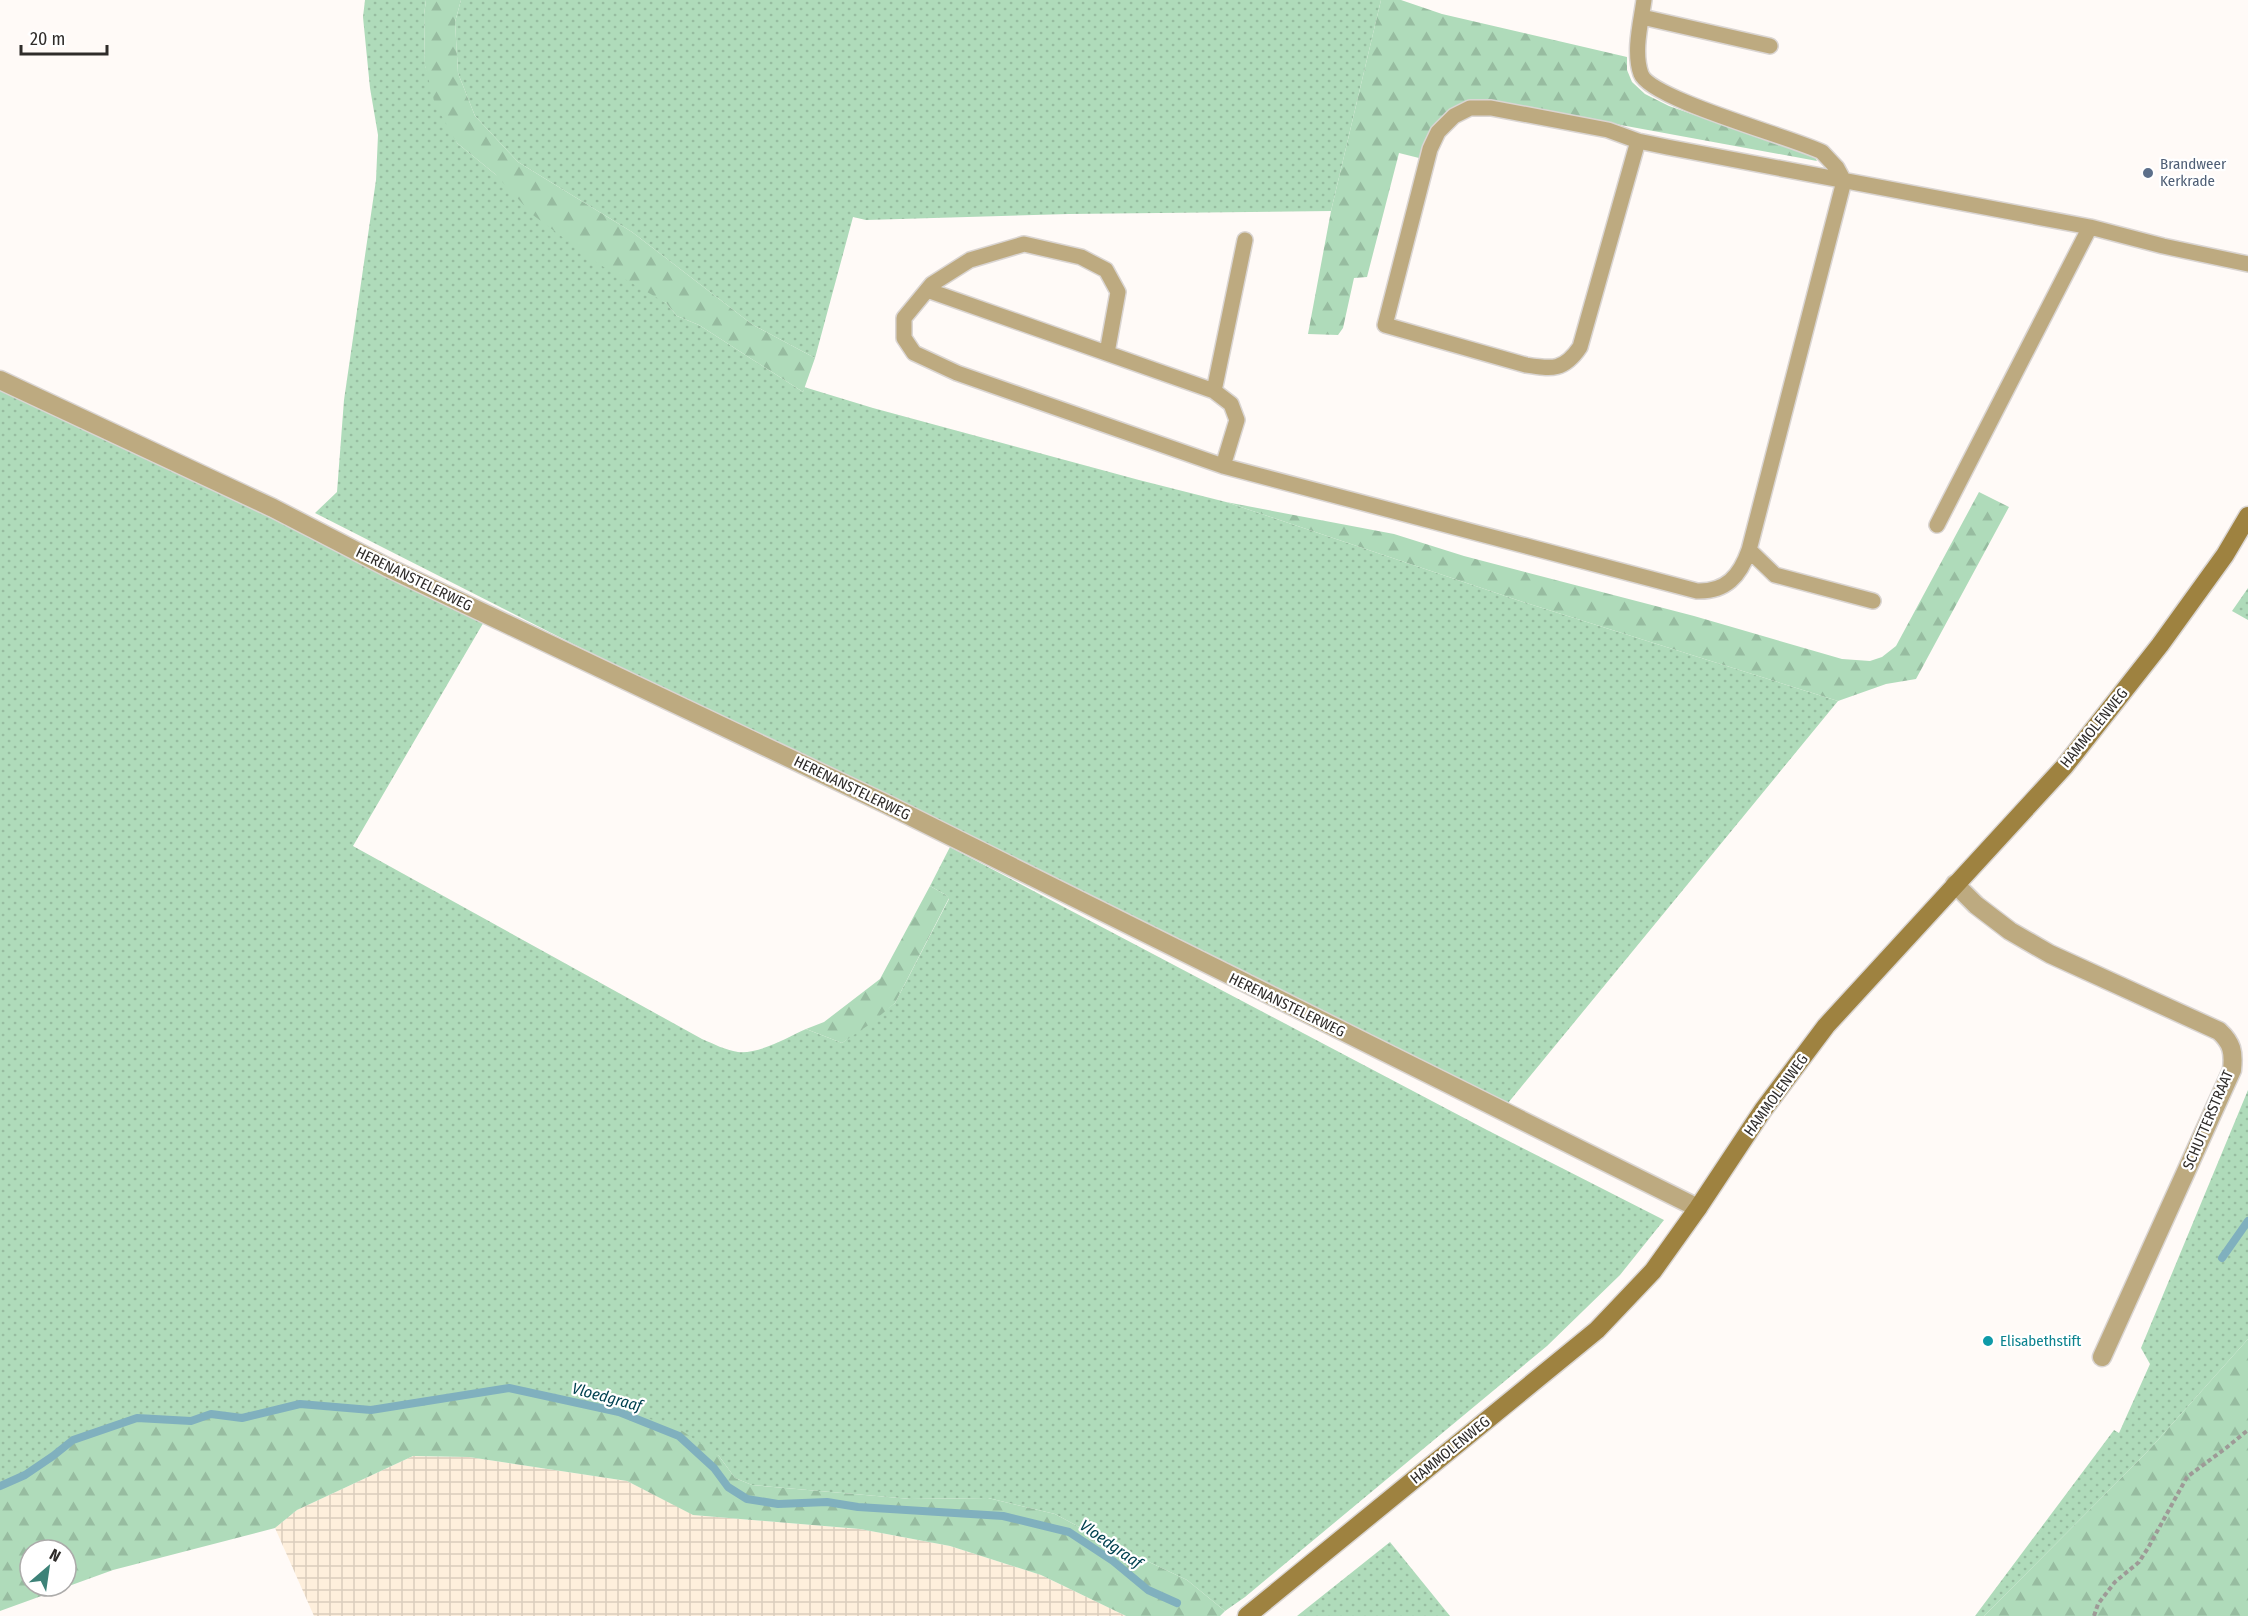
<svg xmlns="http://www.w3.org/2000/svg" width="2248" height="1616" font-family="'Fira Sans Condensed',sans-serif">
<defs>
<pattern id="industrial-grid" width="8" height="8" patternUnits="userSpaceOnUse" patternTransform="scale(1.5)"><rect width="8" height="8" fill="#feefdc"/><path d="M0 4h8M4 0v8" fill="none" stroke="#dacdbd"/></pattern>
<pattern id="grass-dots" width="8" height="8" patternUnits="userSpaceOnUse" patternTransform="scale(1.5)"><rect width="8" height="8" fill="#afdbba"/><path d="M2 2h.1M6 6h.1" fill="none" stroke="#97bca0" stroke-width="1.8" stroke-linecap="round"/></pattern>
<pattern id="forest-firs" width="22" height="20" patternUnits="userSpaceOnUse" patternTransform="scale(1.5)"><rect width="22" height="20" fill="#afdbba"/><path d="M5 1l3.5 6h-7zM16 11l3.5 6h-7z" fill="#97bca0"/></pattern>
</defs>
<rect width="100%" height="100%" fill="#fffaf7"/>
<path fill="url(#industrial-grid)" d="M413,1456L469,1457L627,1481L694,1515L860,1529L950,1546L1041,1575L1126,1616H314L275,1528L297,1510Z"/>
<path fill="url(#grass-dots)" d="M365,0H426L424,15L425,66L457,143L495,174L666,303L677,316L699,325L803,392L804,387L873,408L1139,480L1226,502L1523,602L1838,701L1499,1114L315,513L337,492L344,400L376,180L378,135L370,88L363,17Z
M461,0H1381L1331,211L1069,214L866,220L853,217L815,358L753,325L632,232L518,162L475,116L458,73L455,22Z
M0,381L485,620L353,846L702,1039C714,1044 725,1050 738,1052C760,1054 786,1038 806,1029L842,1043L895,1003L949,899L946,895L930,886L950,847L1487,1130L1664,1220L1620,1275L1547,1346L1245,1597L1225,1611L1187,1580L1111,1544L1055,1514L988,1498L911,1499L752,1485L735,1478L719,1456L619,1412L509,1388L371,1410L300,1404L242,1418L211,1414L191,1421L137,1418L73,1440L53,1456L25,1475L0,1485Z
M2248,588V620L2232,611Z
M2248,1090V1339L2148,1451L1984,1616H1975L2114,1430L2119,1433L2150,1364L2141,1348Z
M1390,1542L1450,1616H1297Z"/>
<path fill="url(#forest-firs)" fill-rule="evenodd" d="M426,0H461L455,22L458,73L475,116L518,162L632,232L753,325L815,358L803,392L699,325L677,316L666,303L597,263L533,215L495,174L457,143L435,104L425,66L424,15Z
M1381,0H1401L1442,14L1627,57V70L1632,82L1645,94L1669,106L1815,157L1817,161L1496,102L1435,125L1425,142L1419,158L1399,153L1367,277L1354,278L1343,328L1338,335L1308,334L1331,211Z
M1979,492L2009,507L1916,679L1886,684L1838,701L1523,602L1226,502L1394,534L1464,556L1694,616L1842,659L1870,661L1882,657L1896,646Z
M930,886L946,895L949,898L895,1003L870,1024L842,1043L806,1029L824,1022L880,979Z
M2248,1339V1616H1984L2148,1451Z
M509,1388L672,1424L719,1456L735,1478L752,1485L911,1499L988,1498L1055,1514L1111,1544L1187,1580L1225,1611L1220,1616H1126L1041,1575L950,1546L860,1529L693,1515L627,1481L469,1457L413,1456L297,1510L275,1528L113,1570L0,1611V1486L25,1475L53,1456L73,1440L137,1418L191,1421L211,1414L242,1418L300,1404L371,1410ZM30,1550H66V1586H30Z"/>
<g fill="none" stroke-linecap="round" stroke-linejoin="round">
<path stroke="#80b0be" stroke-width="8" d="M2222,1258L2248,1221
M0,1486L25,1475L53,1456L73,1440L137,1418L191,1421L211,1414L242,1418L300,1404L371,1410L509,1388L619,1412L679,1436L714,1468L728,1487L747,1499L778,1504L827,1502L858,1507L1003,1516L1069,1532L1113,1561L1148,1590L1177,1603"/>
<defs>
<path id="lane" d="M1642,17L1770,46
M1638,141L1580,347C1564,371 1552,369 1526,365L1385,325L1430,149L1438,132L1454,116L1470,108H1491L1608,130L1638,141L1667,147L2090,227L2163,246L2248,264
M927,290L1214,391L1231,404L1237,420L1223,466
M1107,353L1118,292L1106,270L1081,257L1024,244L970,260L932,284L904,318V338L914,353L957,373L1197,457L1223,466L1697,591C1726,592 1740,576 1749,550L1844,181L1837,168L1822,152C1791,137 1650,99 1641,74C1633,52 1641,22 1644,0
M1214,391L1245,240
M1937,525L2090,227
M1749,550L1775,575L1873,601"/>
<path id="street" d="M0,380L273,508L387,567L886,804L1698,1208
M1955,884L1976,905L2010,931L2050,954L2219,1031C2232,1043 2234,1052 2232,1070L2102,1357"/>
<path id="secondary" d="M1247,1616L1597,1330L1653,1271L1698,1208L1763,1110L1826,1026L2064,767L2160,645L2225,555L2248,516"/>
</defs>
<use href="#lane" stroke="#dad5d2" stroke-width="18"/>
<use href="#street" stroke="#dad5d2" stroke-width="21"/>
<use href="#secondary" stroke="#dad5d2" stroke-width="21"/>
<path stroke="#9e9a97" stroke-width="4" stroke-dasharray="4.5 3" stroke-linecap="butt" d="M2094,1616L2098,1604L2115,1582L2139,1562L2148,1548L2187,1477L2226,1448L2248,1430"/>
<use href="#lane" stroke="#bdaa80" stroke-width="15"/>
<use href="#street" stroke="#bdaa80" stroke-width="18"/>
<use href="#secondary" stroke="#9e8240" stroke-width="18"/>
</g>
<circle fill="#5c6f8a" stroke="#fff" stroke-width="2" cx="2148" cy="173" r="6"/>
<circle fill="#0f9aa8" stroke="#fff" stroke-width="2" cx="1988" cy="1341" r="6"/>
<g text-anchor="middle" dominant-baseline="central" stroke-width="4.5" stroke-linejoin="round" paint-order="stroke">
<g font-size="15" fill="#4e5e75" stroke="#fff" text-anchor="start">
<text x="2160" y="164">Brandweer<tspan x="2160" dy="17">Kerkrade</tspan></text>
</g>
<g font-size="15" fill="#2f2c2a" stroke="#fff">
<text transform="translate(414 579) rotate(26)">HERENANSTELERWEG</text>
<text transform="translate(2094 728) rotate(-51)">HAMMOLENWEG</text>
<text transform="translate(852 788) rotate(26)">HERENANSTELERWEG</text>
<text transform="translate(1287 1005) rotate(26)">HERENANSTELERWEG</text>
<text transform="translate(1776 1095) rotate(-54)">HAMMOLENWEG</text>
<text transform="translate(2208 1120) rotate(-67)">SCHUTTERSTRAAT</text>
<text transform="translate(1450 1450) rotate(-39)">HAMMOLENWEG</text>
</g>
<g font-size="15" fill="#0d838f" stroke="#fff" text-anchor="start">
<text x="2000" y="1341">Elisabethstift</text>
</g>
<g font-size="16" font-style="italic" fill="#004150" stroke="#fff">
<text transform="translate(607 1397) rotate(15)">Vloedgraaf</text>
<text transform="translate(1111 1544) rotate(35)">Vloedgraaf</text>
</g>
</g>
<g transform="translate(48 1568) rotate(29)"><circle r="28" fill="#ffffff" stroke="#acabaa" stroke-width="1.5"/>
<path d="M0-4.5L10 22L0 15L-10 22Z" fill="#3d8278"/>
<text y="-9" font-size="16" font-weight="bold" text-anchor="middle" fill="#2f2c2a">N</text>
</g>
<path d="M21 45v9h86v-9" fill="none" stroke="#2f2c2a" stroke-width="3"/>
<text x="30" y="45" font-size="18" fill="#2f2c2a" stroke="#ffffff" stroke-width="4.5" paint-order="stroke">20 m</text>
</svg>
